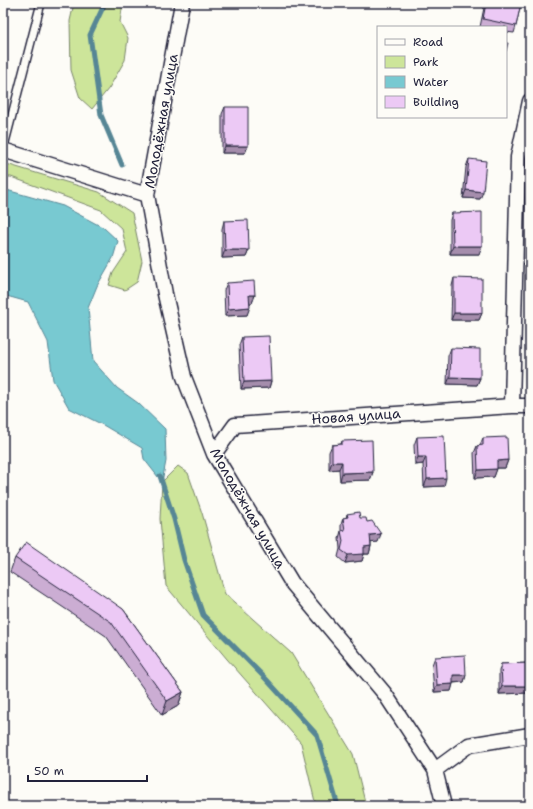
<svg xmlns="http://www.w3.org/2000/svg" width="533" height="809" font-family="'Shantell Sans',sans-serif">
<rect width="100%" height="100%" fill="#fdfcf7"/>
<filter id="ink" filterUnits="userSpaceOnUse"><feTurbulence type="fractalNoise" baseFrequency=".025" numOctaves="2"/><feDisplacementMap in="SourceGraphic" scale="8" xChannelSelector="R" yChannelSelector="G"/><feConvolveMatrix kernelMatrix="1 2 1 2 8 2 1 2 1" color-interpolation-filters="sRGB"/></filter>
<g filter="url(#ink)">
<path fill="#cde59a" stroke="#78846a" d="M74,3H123L120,22L128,38L125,60L109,88L92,109L80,98L71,70L70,21Z
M3,163L99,192L132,213L142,261L137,282L125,290L109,285L113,273L127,252L122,229L101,210L11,177H3Z
M178,466L188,473L202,513L225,594L291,653L353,754L366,806H316L301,743L227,659L166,586L160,519L162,482Z"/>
<path fill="#78c9d1" stroke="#568695" d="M3,189L63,206L104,228L118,241L113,258L97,286L88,308L93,361L117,388L138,403L165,429L166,461L162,482L144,459L142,448L103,425L69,408L53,380L48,342L28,302L3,295Z"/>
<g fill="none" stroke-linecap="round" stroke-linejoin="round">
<path stroke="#568695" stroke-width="5" d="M105,3L90,35L101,115L122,165
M160,476L174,519L184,560L203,615L266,679L317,735L338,806"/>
<defs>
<path id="lane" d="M3,150L41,3"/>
<path id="street" d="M182,3L147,195L165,294L184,377L214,454L292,583L385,694L435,770L444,806
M3,150L147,195
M512,406L518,157L530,101
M214,454L235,425L512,406H530
M435,770L469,745L530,735"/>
</defs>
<use href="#lane" stroke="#22223b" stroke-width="10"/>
<use href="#street" stroke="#22223b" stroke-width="17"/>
<use href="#lane" stroke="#fdfcf7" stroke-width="7"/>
<use href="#street" stroke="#fdfcf7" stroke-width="14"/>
</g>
<path fill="#cbadd3" stroke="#22223b" d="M256,3H278L277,7Z
M485,3H521L516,26L514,33L506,32V27H480Z
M225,107L248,146L245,153H222V114Z
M469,159L480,199L463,198L466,167Z
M452,213L479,254H450V220Z
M224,221L249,250L246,257L222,258V229Z
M454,278L482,313L479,320H451L452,286Z
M227,283L255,295L252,303H250L247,315L225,316L224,290Z
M242,337L271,381L269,388L241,389L239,345Z
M451,348L480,378L477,385L447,384L448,356Z
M417,437L444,486L424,487L423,464L415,465L414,445Z
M483,438L508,460L505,468H497L494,477L475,478L474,453L477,446L480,445Z
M342,441L373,472L370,480L340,481L339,469L329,470V452L332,445L341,444Z
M347,514L360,518L367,522L378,542H371V546L369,554H364L362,561L345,563L338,557L340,549L339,538L341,531V525L343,518H346Z
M15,558L123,609L183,692L178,706L162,715L106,636L10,572Z
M435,657L466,675L464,682L453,683L451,691L434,692L432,665Z
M530,663V687L528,693L499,694V671L501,664Z"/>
<path fill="#a58dac" stroke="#22223b" d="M225,146H248L245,153H222Z
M466,190L483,192L480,199L463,198Z
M453,246H482L479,254H450Z
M225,250H249L246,257L222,258Z
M249,295H255L252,303H247Z
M250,307L247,315L225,316L228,309Z
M454,313H482L479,320H451Z
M450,377L480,378L477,385L447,384Z
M271,381L269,388L241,389L244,382Z
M418,457H426L423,464L415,465Z
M508,460L505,468H494L497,461Z
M332,462H342L339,469L329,470Z
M497,469L494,477L475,478L478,470Z
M373,472L370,480L340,481L342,473Z
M446,478L444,486L424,487L427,479Z
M381,534L378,542L368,543L370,535Z
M371,546L369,554H364L362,561L345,563L348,555L364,547Z
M453,675H466L464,682L450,683Z
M453,684L451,691L434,692L437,685Z
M502,686H530L528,693L499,694Z
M183,692L178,706L162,715L167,701Z"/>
<path fill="#ecc9f5" stroke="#22223b" d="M486,3H521L516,26L483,19Z
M506,43H508L506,51Z
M225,107H248V146H225Z
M469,159L486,161L483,192L466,190Z
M482,212V246H453L452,213Z
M248,220L249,250H225L224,221Z
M454,278L482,279V313H454Z
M254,281L255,295H249L250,307L228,309L227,283Z
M269,336L271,381L244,382L242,337Z
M451,348L480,349V378L450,377Z
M444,436L446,478L427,479L426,457H418L417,437Z
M507,437L508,460L497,461V469L478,470L477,446L483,445V438Z
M372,440L373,472L342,473V462H332V445L342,444V441Z
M359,512L360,518H366L367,522L372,521L381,534L370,535L371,546L364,547V554L348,555L341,550L343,541L341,531L345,530L343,518L348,517L347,514Z
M26,542L123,609L183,692L167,701L111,622L15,558Z
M465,655L466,675H453V684L437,685L435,657Z
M530,663V686H502L501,664Z"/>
</g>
<g text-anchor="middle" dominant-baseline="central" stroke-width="3" stroke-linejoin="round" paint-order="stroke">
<g font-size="14" fill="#22223b" stroke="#fdfcf7">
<text transform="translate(161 121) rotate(-80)">Молодёжная улица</text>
<text transform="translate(356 416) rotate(-4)">Новая улица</text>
<text transform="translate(248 508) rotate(60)">Молодёжная улица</text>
</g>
</g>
<rect width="533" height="809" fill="none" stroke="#fdfcf7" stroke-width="16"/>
<rect x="8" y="8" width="517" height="793" fill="none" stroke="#22223b" stroke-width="1.5" filter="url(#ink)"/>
<rect x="377" y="26" width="130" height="92" fill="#fdfcf7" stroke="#a5a5ac"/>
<rect x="385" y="39" width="20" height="6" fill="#fdfcf7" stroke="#a5a5ac"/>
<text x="413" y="46" font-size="12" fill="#22223b">Road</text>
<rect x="385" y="56" width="20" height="12" fill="#cde59a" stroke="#a5a5ac"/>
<text x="413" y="66" font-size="12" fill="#22223b">Park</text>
<rect x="385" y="76" width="20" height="12" fill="#78c9d1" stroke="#a5a5ac"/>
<text x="413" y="86" font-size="12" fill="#22223b">Water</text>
<rect x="385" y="96" width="20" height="12" fill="#ecc9f5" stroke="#a5a5ac"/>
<text x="413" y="106" font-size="12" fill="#22223b">Building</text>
<path d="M28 775v6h119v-6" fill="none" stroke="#22223b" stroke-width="2"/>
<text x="34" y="775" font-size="12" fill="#22223b" stroke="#fdfcf7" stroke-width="3" paint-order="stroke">50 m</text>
</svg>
